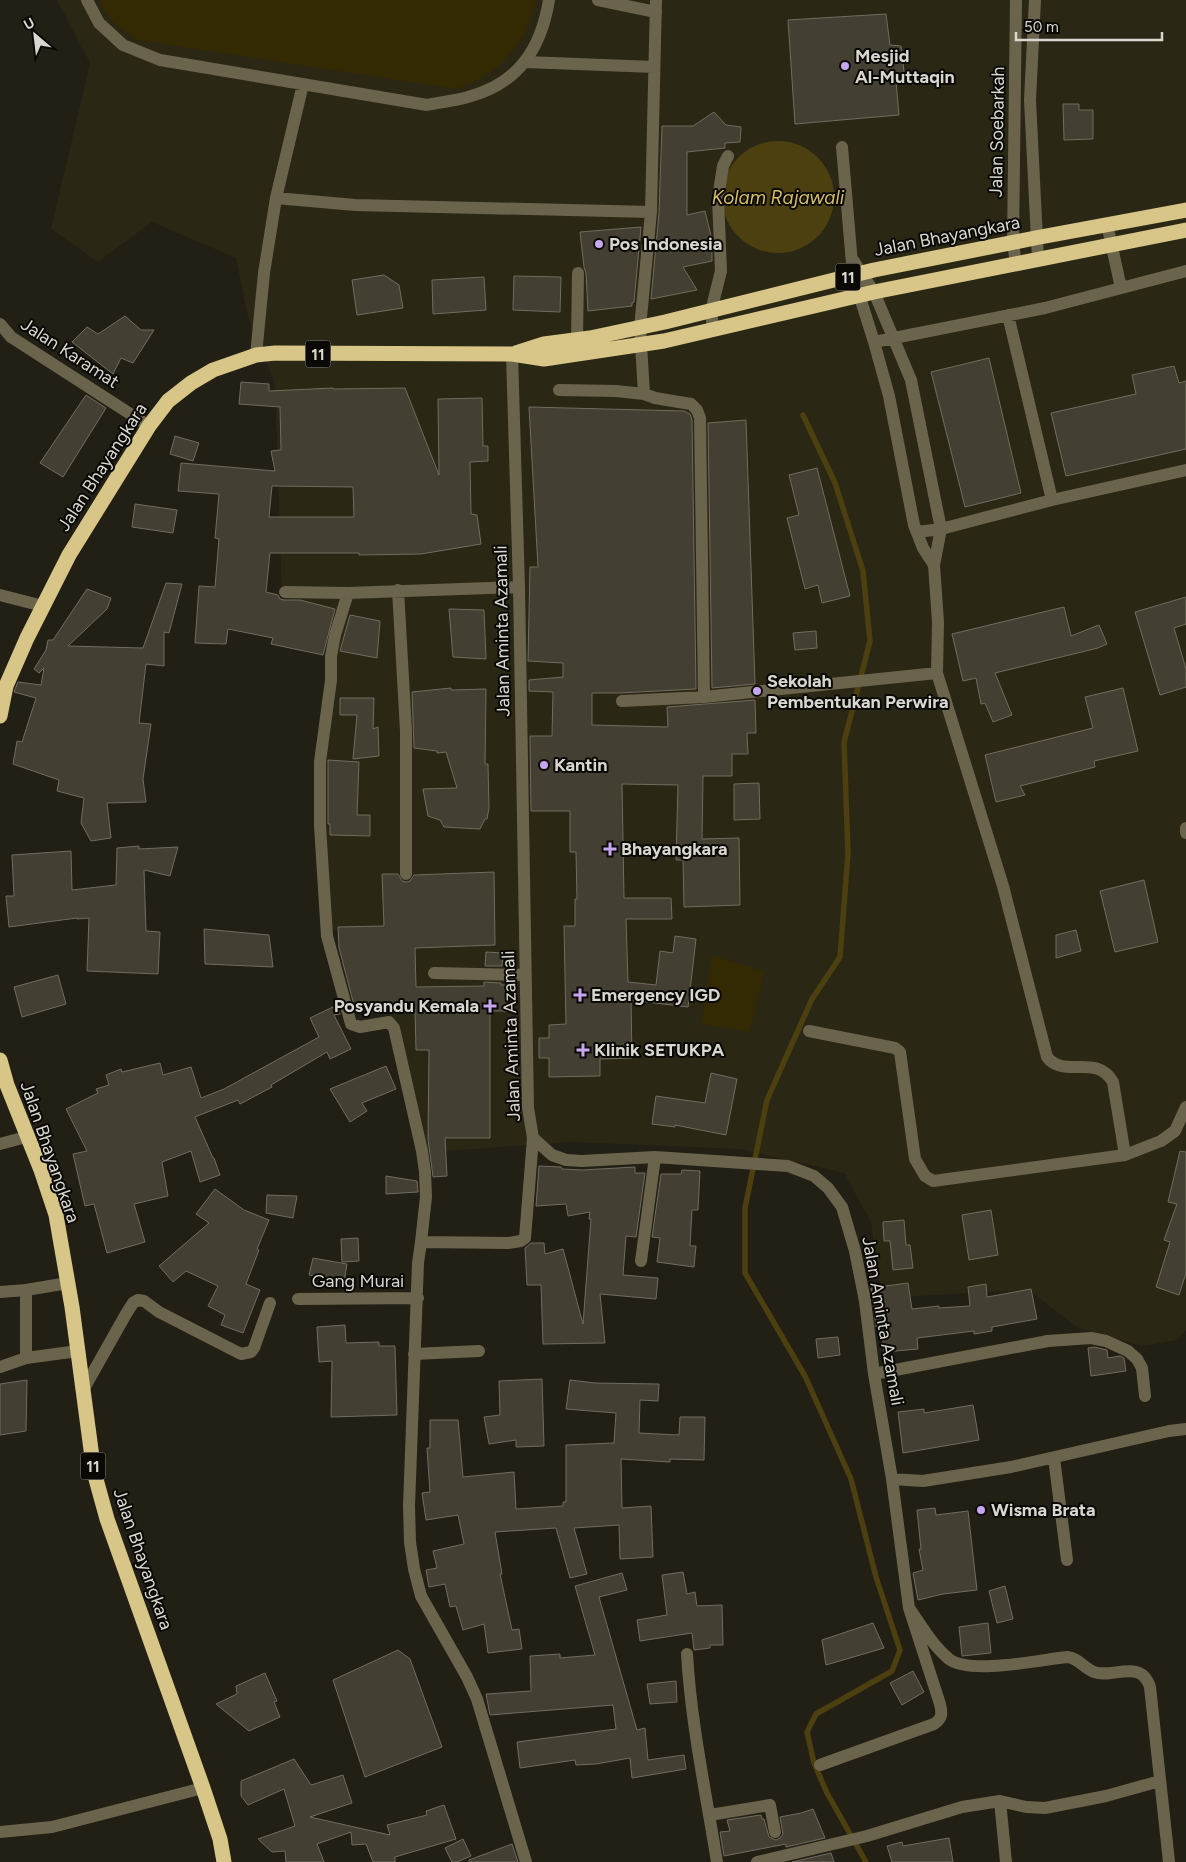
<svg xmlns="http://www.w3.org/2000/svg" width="1186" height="1862" font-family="Figtree,sans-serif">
<rect width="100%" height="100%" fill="#221f14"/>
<path fill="#2b2715" d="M57,0H1186V1330L1177,1340L1142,1346L1078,1328L1029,1290L882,1298L871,1222L844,1173L740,1149L570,1142L419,1153L380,962V931L329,930L316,769L341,613L282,599L275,384L248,317L236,258L152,222L98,262L51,229L90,63Z"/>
<path fill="#332902" d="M99,0H537L524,35L502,64L477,81L456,89L137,40C118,28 109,21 99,0Z
M712,955L764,971L750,1032L701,1024Z"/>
<path fill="#4c4011" d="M722 197a56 56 0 1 1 112 0a56 56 0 1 1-112 0Z"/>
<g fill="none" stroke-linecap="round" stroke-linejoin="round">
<path stroke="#4c4011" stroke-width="5.5" d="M803,415L835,483L863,571L870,641L844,742L848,853L840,957L812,999L767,1100L745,1208V1273L805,1376L851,1479L876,1577L900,1650L892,1671L816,1714L807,1732L814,1763L827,1793L866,1862"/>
</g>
<path fill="#434033" stroke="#706c5f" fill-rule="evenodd" d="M886,14L890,45L901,46L905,80L896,81L899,115L795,124L788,20Z
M1063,104H1079V110H1093V139L1064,140Z
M714,112L726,125L741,127L740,142L725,143V148L687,152V215L705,211L712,240V261L683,267L697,290L651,299L659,213L662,126H693Z
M641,227L634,302L632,303V306L588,311L586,273L584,267L580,232Z
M384,275L399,285L403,308L357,315L352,280Z
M514,276L561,277L560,312L513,310Z
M484,277L486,310L433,314L432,280Z
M125,316L141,330H154L133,363L121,358L113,374L72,342L87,327L98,334Z
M989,358L1021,493L965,507L931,372Z
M1174,366L1179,383L1186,381V449L1066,476L1051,413L1136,394L1132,375Z
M241,382L269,384V391L333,388V389L405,388L439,475L438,399L482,398L483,446H488V461L470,462L471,514L477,515L481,544L421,554L359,555V553H270L266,592L278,595L280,599L284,600H300L335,609L323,655L271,644L273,638L228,629L226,644L195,643L199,586L215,587L219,539L215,538L219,494L178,491L181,463L275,471L271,451L281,450L280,407L239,404ZM272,486L353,487L354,517H269Z
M86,395L106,408L63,477L40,463Z
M529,407L684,411L690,414L692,420L696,689L620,693H592V725L668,727L667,707L755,700L756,733H747L748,754H732V776H703L702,839L739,838L740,905L684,907L683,860H676L678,785L622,784L624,898H671L672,919H626L628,982L656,985L660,951L673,953L675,936L696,939L688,1007L631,1000L632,1058L600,1059V1076L549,1077V1058H539V1038H549V1025L566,1024L564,926H575V899H577L576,852H570V811H531L530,736H552L553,692L529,691V680L563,677V663L528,661L530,567H538Z
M746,420L755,684L712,688L708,423Z
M175,436L199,443L193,461L170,454Z
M817,468L850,596L822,603L818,585L805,589L787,518L799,515L789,475Z
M135,504L177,510L173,533L132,527Z
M166,583L182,584L169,633L164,632V666L146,664L139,723L151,724L143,779L146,802L107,803L111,838L91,841L81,823L84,798L57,791L59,780L13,764L17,741L22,742L36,698L14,692L15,689L18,682L41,685L44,668L39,673L34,669L46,650L48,640H53L87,589L111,598L107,609L68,646L143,648Z
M1186,597V624L1174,628L1186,669V687L1160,695L1135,612Z
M1064,607L1071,636L1099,625L1107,644L1098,648L995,673L1012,715L993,722L985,703L981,704L976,678L963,681L952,634Z
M449,609L484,610L486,659L453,657Z
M350,615L380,621L377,658L340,651Z
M816,631L817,648L795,650L793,633Z
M451,688V690L486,689L485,764H488L489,808L487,819H485L480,829L444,827L440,820L428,816L423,789L457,788L446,752L437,753V751L414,748L412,692Z
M1123,688L1138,751L1094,761L1095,767L1020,786L1025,795L996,802L985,755L1093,728L1085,697Z
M340,698H374L373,729L378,727L379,756L353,759L357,715H340Z
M328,760L359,762L357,815H370V836L330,835V824H328Z
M759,783L760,819L734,820V784Z
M139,846V849L178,847L170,876L144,870L146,931L160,932L158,974L87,971L89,918L77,919V918L9,927L6,896H14L12,855L71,851L72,890L116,885L117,848Z
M494,872L495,945L415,948L416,987L484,986V982L501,983V985H508L509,1011H490V1138H445L447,1176L433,1177L428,1139L429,1050H416L415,1009L356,1013L339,948L338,927L384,926L382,874H398L402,881L406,882L410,881L414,875Z
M1144,880L1158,942L1115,952L1100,891Z
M204,929L269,935L273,967L205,964Z
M1076,930L1081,951L1056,958V935Z
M486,952L503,953L502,966H485Z
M58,975L66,1004L22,1017L14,987Z
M337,1005L340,1014L334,1015L351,1049L330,1059L327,1052L271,1085L272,1087L240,1104L238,1100L195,1117L213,1158H214L220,1175L200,1182L191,1151L162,1162L168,1196L134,1204L145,1242L107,1253L94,1204L85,1206L73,1154L87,1151L66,1109L98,1093L96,1089L109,1085L106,1075L121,1069L122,1072L160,1063L163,1075L191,1067L201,1098L224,1089L319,1037L310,1018Z
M386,1066L396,1089L362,1103L367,1111L350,1122L330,1089Z
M711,1073L737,1079L726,1135L675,1125V1127L652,1124L656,1096L705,1103Z
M1180,1151L1186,1152V1273L1179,1295L1156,1287L1170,1242L1164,1240L1177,1204L1168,1202Z
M539,1166L561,1167L562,1169L582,1170L635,1167V1173H645L636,1237L626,1236L623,1275L658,1278L656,1299L600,1294L605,1343L543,1344L541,1285H527L525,1248L531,1243H544L545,1254L563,1249L583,1324L591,1219H589L590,1212L568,1216L566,1204L536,1206Z
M682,1170L700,1171L698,1210H692L690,1246H696L694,1267L657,1262L660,1238L652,1237L661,1174H681Z
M386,1176L417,1181L418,1192L386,1194Z
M215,1189L244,1210L269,1220L257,1249L259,1250L246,1284L260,1290L243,1333L221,1325L225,1315L208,1306L218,1286L186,1271L173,1282L159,1266L209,1223L196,1214Z
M267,1195L297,1196L293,1218L266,1213Z
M991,1210L998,1255L969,1260L962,1215Z
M904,1220L906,1245H910L913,1268L893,1270L890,1241H884L883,1222Z
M358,1238L359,1261L342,1262L341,1239Z
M313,1258L347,1264L344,1282L309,1275Z
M908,1283L912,1309L939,1306V1308L970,1306L968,1287L986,1284L987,1297L1031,1289L1037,1319L992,1327V1331L974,1334V1331L917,1338L918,1349L884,1352L882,1327H876L871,1288Z
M345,1325L346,1343L379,1342V1346H395L397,1415L331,1417L332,1361L319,1362L317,1327Z
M838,1337L840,1355L818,1358L816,1339Z
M1094,1347L1107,1350L1108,1358L1120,1356L1124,1358L1126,1371L1091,1376L1088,1348Z
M542,1379L544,1446L516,1447V1440L489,1444L484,1417L500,1415L499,1381Z
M27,1380L26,1431L0,1435V1384Z
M570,1380L595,1383L659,1384L658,1401L640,1400L639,1433L679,1435L680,1417H705L704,1460L670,1459V1462L621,1459L622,1508L651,1506L653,1557L620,1559L619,1525L574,1528L587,1574L570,1578L556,1528L495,1532L502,1574H500L512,1630L519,1629L522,1649L488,1653L484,1624L463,1630L456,1606L450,1607L445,1584L429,1587L426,1570L437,1568L433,1551L464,1544L458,1515L426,1520L422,1493L430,1492L427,1448H430V1420H458L463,1477L514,1472L516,1509L563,1506V1502H566V1445L614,1443L616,1413L566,1409Z
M973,1405L979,1440L903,1453L898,1412L924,1409V1413Z
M935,1508L936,1515L968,1511L977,1590L943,1594L918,1600L913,1573L923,1570L919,1549H921L917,1510Z
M683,1572L687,1594L695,1592L697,1606L722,1605L723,1645H710V1648L694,1650L692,1633L640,1641L637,1620L667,1615L662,1575Z
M622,1573L627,1590L599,1597L637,1730L645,1728L648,1760L684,1755L686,1769L632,1778L630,1758L596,1764L576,1765L575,1760L520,1768L517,1742L616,1729L613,1705L490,1715L486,1694L531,1691L530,1656L560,1654V1658L595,1655L575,1586Z
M1005,1586L1013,1619L997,1623L989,1591Z
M873,1623L884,1648L826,1665L822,1640Z
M988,1623L991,1653L962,1656L959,1627Z
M398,1650L410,1659L442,1747L365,1777L333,1680Z
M913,1671L924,1692L902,1705L890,1683Z
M265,1673L277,1701L274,1702L280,1717L249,1731L216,1704L237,1694L236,1686Z
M676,1681L677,1702L650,1704L647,1684Z
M294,1759L311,1785L343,1775L352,1803L310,1817L390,1835L387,1825L427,1815L426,1811L444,1805L456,1839L395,1857V1862H373L366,1844L352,1845L351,1832L317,1844L324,1862H286L285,1851L272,1852L258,1839L295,1826L284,1789L248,1805L241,1796V1781Z
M813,1809L825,1838L786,1847V1844L724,1856L720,1832L730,1831L727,1820L761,1815L762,1819H764L769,1837L776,1840L780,1838L783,1834L780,1817L801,1813Z
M949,1838L953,1862H892L887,1846L902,1842L903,1846Z
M463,1839L471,1856L457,1862H452L445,1848Z
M512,1844L518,1862H469V1860Z
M831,1853L834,1862H792Z"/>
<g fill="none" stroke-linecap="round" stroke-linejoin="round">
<path stroke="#6b644c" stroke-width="12" d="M87,0L99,23L123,45L160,60L427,105C440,102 455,101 468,97C518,84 541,49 549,0
M598,0L656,12
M1035,0L1030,100L1038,260
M526,62L654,67
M842,147L853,275L874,342L889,396L914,525L923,548L934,565
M276,198L303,84
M1107,224L1121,288
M853,260L874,292L911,380L941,529L934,565L938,622L937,673L1003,886L1047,1057C1064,1079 1096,1053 1113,1082L1125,1155
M1016,265L1013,242L1016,0
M1008,315L1052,500
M0,324L11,337L149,426
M713,330L711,311L721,271L718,198L723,166L728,156
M577,340L578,273
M874,342L1045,308L1186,271
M512,354L519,587L528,1108L533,1138L552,1155L566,1160L582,1161L655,1157L788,1166L814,1176L828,1188L842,1207L855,1251L865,1301L874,1374L892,1479L923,1481L1011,1467L1169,1431L1186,1429
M256,355L264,273L276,198L355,205L651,212
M559,390L616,391L644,394
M917,532L941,529L1052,500L1186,470
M398,590L406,731V874
M285,592L348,593L519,587
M348,593L335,635L331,656V680L320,762V826L327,936L351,1024L360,1027L389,1022L394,1028L422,1151L425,1172L426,1197L421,1242
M0,595L43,606
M704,697L937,673
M622,701L704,697L700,418L697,410L691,404L655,398L644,394L640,328L651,212L656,0
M1186,828V833
M434,973L525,975
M809,1031L895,1048L900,1052L915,1159L925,1176L933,1181L1125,1155L1161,1141L1175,1131L1186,1107
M0,1144L26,1137
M641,1261L655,1157
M26,1290L68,1283
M0,1292L26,1290V1358
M298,1299L418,1298
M414,1354L479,1351
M0,1367L26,1358L78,1351
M874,1374L1048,1341L1091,1338L1106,1341L1128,1351L1137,1359L1142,1368L1145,1396
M82,1392L126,1314L133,1303L138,1300L144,1301L159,1312L241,1354L251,1352L254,1348L270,1303
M1054,1458L1067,1560
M909,1608C921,1625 932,1645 949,1659C970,1675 1039,1660 1067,1657C1079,1658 1083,1668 1094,1672C1112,1679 1141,1658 1150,1687L1169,1862
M687,1654C691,1724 706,1793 717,1862
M820,1765L934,1724C943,1718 942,1713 940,1704L909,1608L892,1479
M1000,1801L1026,1807L1045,1808L1106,1796L1160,1781
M710,1815L770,1805L775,1832
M0,1832L52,1827L203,1788
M526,1862L477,1699L467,1677L421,1596L414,1569L410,1542L409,1506L418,1263L421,1242L508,1243L521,1241L525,1238L533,1138
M757,1862L867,1836L962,1807L1000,1801L1006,1862"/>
<path stroke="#d7c688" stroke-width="15" d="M516,353L544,344L590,338L665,322L874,270L1035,238L1186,210
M0,716L6,686L27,638L69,555L149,426L168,401L191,383L213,370L256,355L275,353L512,354L544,359L664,341L874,292L1186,230
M0,1060L7,1085L41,1170L56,1215L72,1307L94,1472L107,1519L203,1788L220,1839L224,1862"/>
</g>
<g fill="#c7a6f0" stroke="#0a0905" stroke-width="2">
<circle cx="845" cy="66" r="5"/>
<circle cx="599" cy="244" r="5"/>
<circle cx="757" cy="691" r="5"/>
<circle cx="544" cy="765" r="5"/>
<path d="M607.5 841.5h5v5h5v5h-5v5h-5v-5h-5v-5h5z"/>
<path d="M577.5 987.5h5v5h5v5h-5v5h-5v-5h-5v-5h5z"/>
<path d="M487.5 998.5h5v5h5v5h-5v5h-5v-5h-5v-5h5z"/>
<path d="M580.5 1042.5h5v5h5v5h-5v5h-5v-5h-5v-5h5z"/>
<circle cx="981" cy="1510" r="5"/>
</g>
<g text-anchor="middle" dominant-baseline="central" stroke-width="4" stroke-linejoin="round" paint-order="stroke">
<g fill="#0a0905" stroke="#9b9993" stroke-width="1">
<rect x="835.5" y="263.5" width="25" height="27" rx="4"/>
<rect x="305.5" y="340.5" width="25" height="27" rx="4"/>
<rect x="80.5" y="1452.5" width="25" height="27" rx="4"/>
</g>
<g font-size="16" font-weight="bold" fill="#d9d7d0">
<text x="848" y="277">11</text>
<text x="318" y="354">11</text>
<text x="93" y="1466">11</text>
</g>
<g font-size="18" font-weight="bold" fill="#d9d7d0" stroke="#0a0905" text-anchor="start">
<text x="855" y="56">Mesjid<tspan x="855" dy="21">Al-Muttaqin</tspan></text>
<text x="609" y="244">Pos Indonesia</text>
<text x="767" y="681">Sekolah<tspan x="767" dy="21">Pembentukan Perwira</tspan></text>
<text x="554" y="765">Kantin</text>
<text x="621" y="849">Bhayangkara</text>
<text x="591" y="995">Emergency IGD</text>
<text x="479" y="1006" text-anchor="end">Posyandu Kemala</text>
<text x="594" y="1050">Klinik SETUKPA</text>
<text x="991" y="1510">Wisma Brata</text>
</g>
<g font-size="18" fill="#d9d7d0" stroke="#0a0905">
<text transform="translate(997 132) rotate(-89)">Jalan Soebarkah</text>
<text transform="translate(947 236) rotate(-11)">Jalan Bhayangkara</text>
<text transform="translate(70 353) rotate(33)">Jalan Karamat</text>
<text transform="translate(102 467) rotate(-57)">Jalan Bhayangkara</text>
<text transform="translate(502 631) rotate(-91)">Jalan Aminta Azamali</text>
<text transform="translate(511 1036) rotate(-92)">Jalan Aminta Azamali</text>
<text transform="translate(50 1152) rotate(71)">Jalan Bhayangkara</text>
<text x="358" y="1281">Gang Murai</text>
<text transform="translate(883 1321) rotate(80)">Jalan Aminta Azamali</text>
<text transform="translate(143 1559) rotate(71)">Jalan Bhayangkara</text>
</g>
<g font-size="19" font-style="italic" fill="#d7bf66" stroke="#0a0905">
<text x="778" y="197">Kolam Rajawali</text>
</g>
</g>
<g transform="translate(35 35) rotate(332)" stroke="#0a0905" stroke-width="4" paint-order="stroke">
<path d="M0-4L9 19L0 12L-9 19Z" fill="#d9d7d0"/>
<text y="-8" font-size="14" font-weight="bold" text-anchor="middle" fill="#d9d7d0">U</text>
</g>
<path d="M1016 32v8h146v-8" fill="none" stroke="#d9d7d0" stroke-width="2.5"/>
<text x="1024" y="32" font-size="15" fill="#d9d7d0" stroke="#0a0905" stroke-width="4" paint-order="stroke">50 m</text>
</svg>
